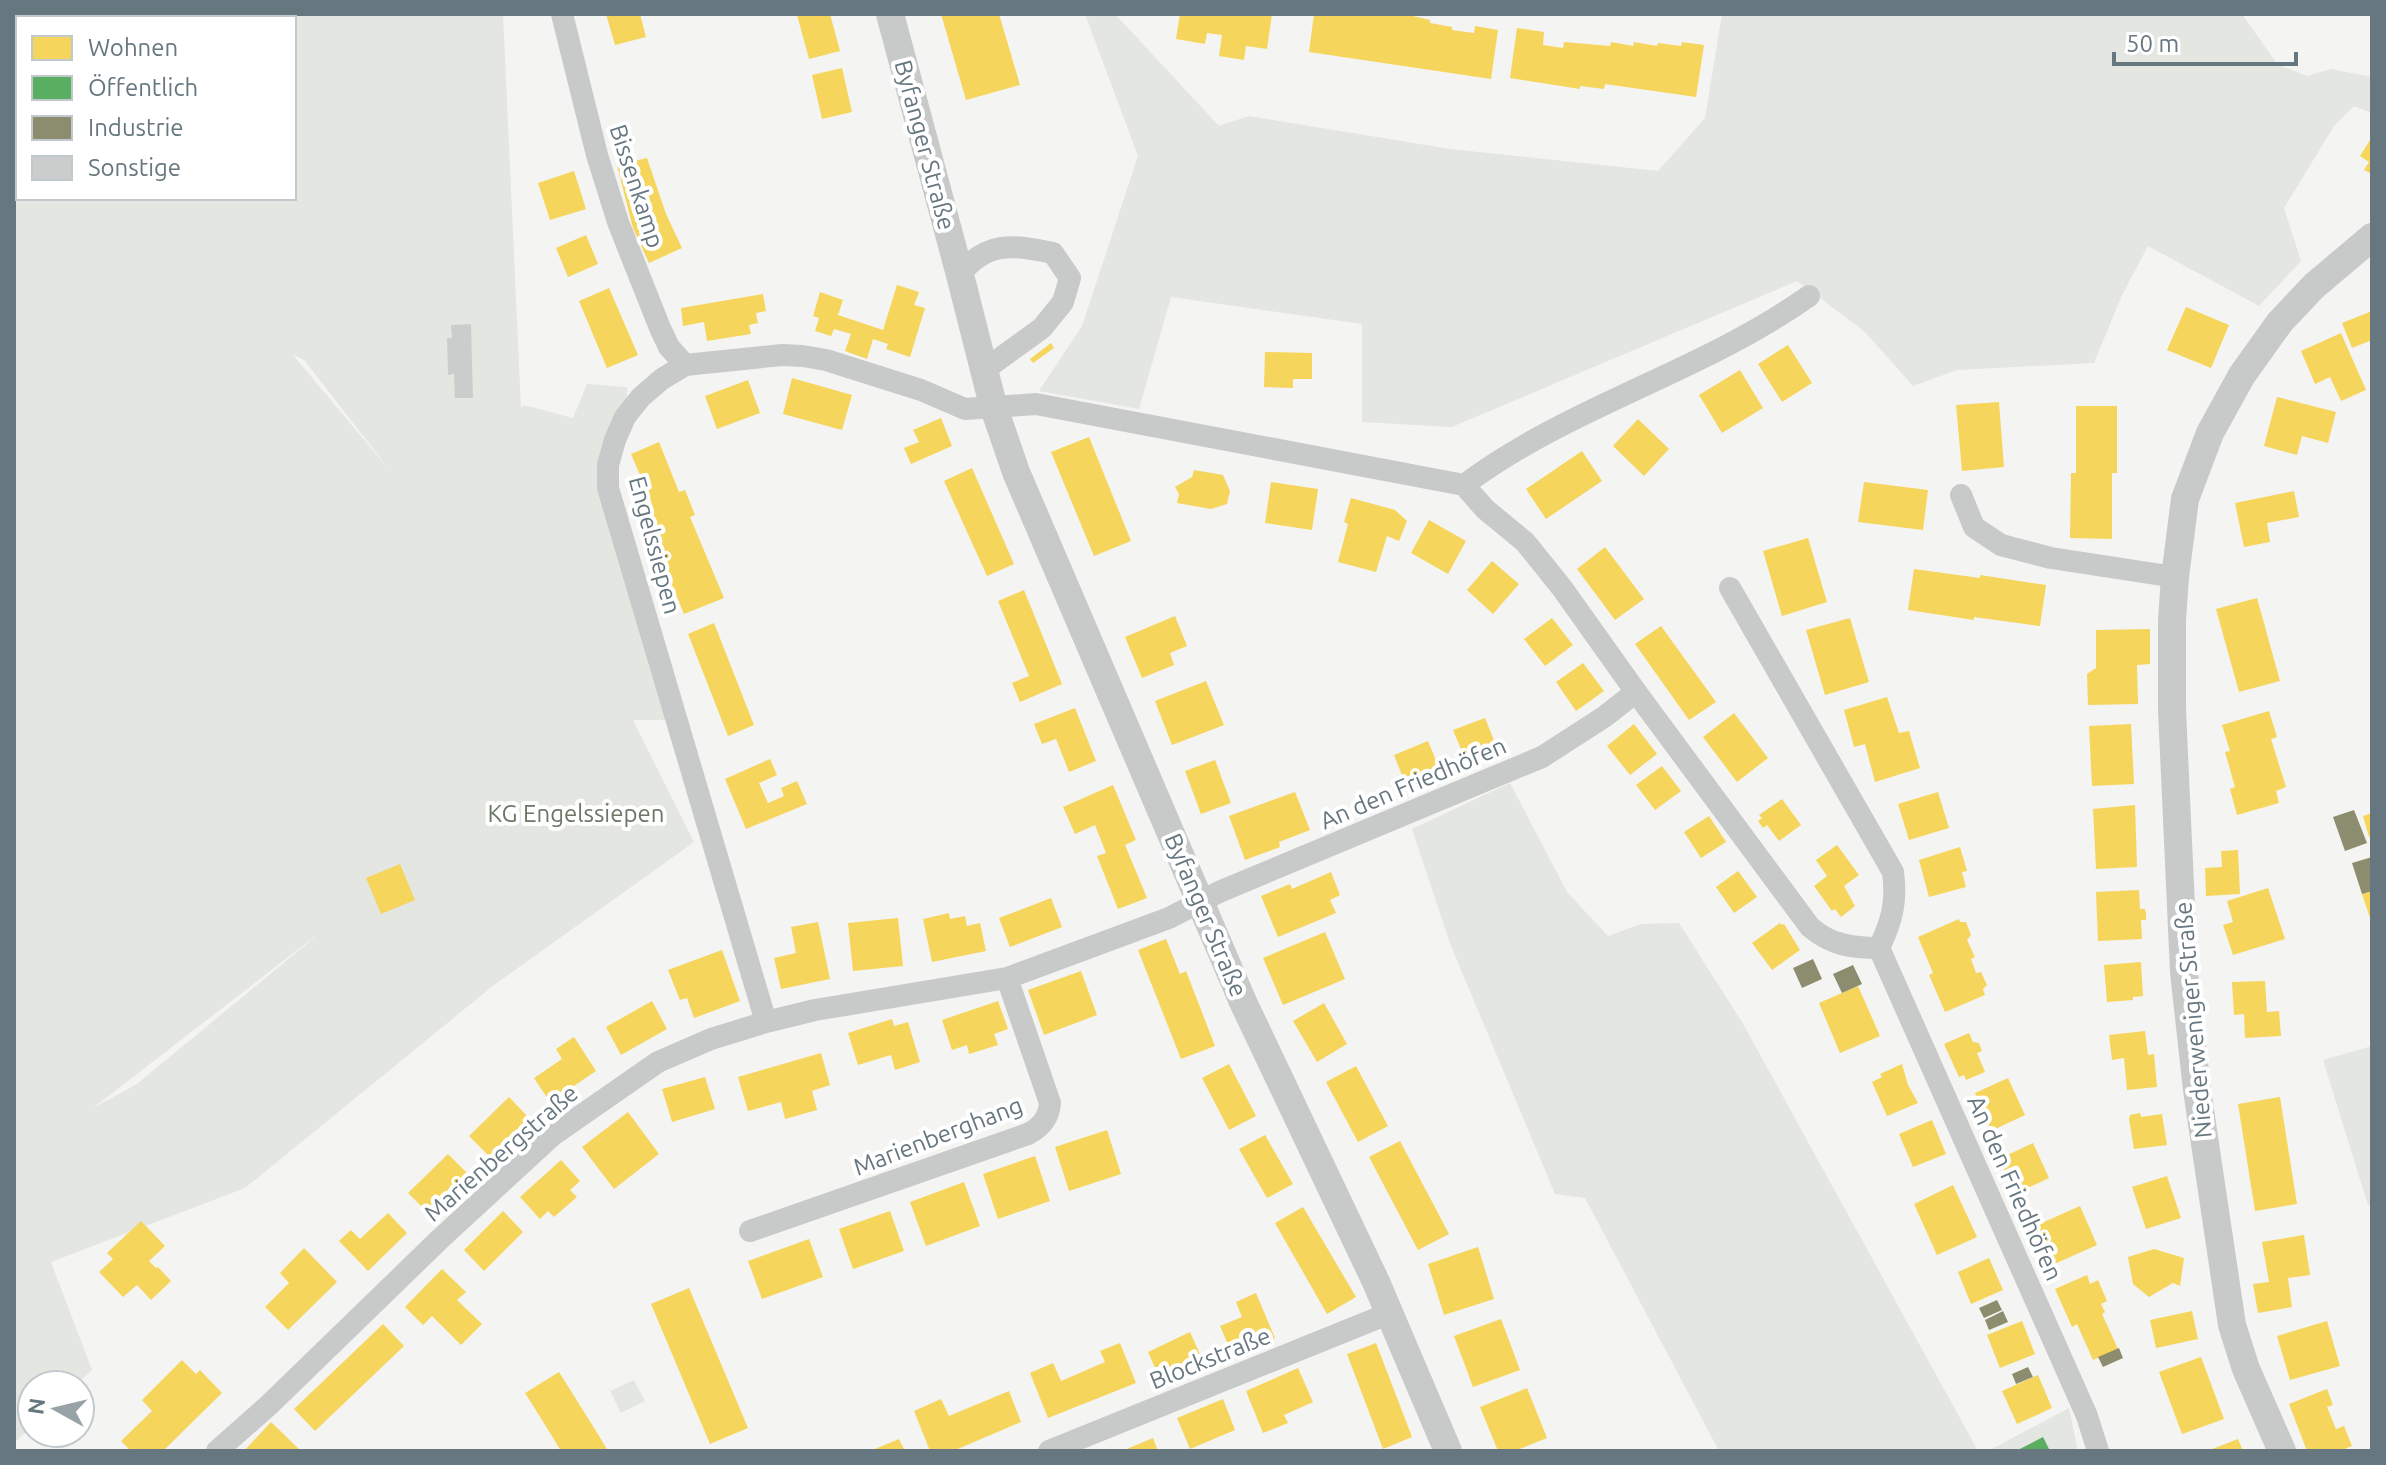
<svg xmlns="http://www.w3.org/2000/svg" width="2386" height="1465" font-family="Ubuntu,sans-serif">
<rect width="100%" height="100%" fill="#f4f4f3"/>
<path fill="#e4e6e1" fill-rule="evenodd" d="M14,14H503L521,408L524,405L573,418L587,384L627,387V407L604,497L668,720H633L694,842L494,985L245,1188L51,1262L92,1370L76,1385H32V1426L14,1443ZM18,18H294V198H18ZM293,355L304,360L392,473ZM315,937L137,1084L93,1108L314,937Z
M1085,14H1115L1219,126L1249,116L1450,149L1658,171L1705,118L1722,14H2242L2278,65L2307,76L2331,69L2372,77V113L2354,106L2334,126L2284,208L2301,261L2259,306L2148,246L2122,295L2094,363L1957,370L1913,386L1864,331L1797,281L1452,427L1362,422V324L1171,297L1139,409L1039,391L1082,326L1138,156Z
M1510,783L1567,892L1608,936L1641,924L1679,923L1742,1022L1978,1451H1719L1585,1198L1555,1194L1451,946L1412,829Z
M2372,1046V1204L2368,1205L2323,1060Z
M634,1380L645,1401L621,1413L610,1391Z
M2069,1408L2078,1451H1988Z"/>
<path fill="#f6d55c" d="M606,14H640L646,37L615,45Z
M830,14L840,51L809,59L797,15Z
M941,14H999L1020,85L966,100Z
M1180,14H1272L1267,49L1246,46L1244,60L1219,56L1222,35L1207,33L1205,44L1176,39Z
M1314,14H1404L1430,20V23L1452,27V30L1474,33L1475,26L1498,30L1491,79L1309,52Z
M1517,28L1544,32L1543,45L1563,48L1564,42L1610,46L1611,42L1633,46L1634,42L1657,46L1658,43L1681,46L1682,42L1704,45L1696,97L1605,84L1604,89L1580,86V89L1510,78Z
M842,68L852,112L822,119L812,75Z
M2372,137V174L2364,170L2369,162L2360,156Z
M647,158L666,214L682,248L649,263L633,228L617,165Z
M574,171L586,209L550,220L538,183Z
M586,235L598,264L568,277L556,248Z
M897,285L919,292L914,305L925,308L910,357L886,349L888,344L873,339L867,359L845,351L851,334L834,329L831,336L815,331L819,318L813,316L820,292L843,300L838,315L883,330Z
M609,288L638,355L607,368L579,301Z
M763,294L766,311L756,313L758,323L749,325L751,334L707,341L704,322L683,326L681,308Z
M2186,307L2229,325L2211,368L2167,350Z
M2372,311V340L2352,348L2342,323Z
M2341,333L2366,390L2341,401L2330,377L2315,384L2301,351Z
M1051,343L1054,348L1033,363L1030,359Z
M1788,345L1812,383L1782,402L1758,364Z
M1265,352L1312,353V379H1293V388L1264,387Z
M1740,370L1763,408L1722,433L1699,395Z
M792,378L852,395L842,430L783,414Z
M748,380L760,413L717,429L705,396Z
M2277,397L2336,412L2328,443L2302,436L2297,455L2264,446Z
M1999,402L2004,467L1962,471L1956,405Z
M2076,406H2117V473H2112V539L2070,538L2071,473H2076Z
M941,418L952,446L911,464L904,448L919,442L913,430Z
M1638,419L1669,449L1644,476L1613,446Z
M1089,437L1131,541L1094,556L1051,452Z
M659,442L679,492L685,490L695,515L690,517L724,598L684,614L640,508L652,503L631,454Z
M1582,451L1602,481L1546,519L1526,489Z
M972,468L1014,564L987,576L944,481Z
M1194,470L1223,475L1230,491L1227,504L1211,509L1177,503L1179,494L1175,487L1192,477Z
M1271,482L1318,489L1312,530L1265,523Z
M1864,482L1928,490L1923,530L1858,522Z
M2294,491L2299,517L2267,523L2270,542L2244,547L2235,503Z
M1351,498L1395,510L1407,521L1399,541L1387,536L1376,572L1338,562L1348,524L1344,522Z
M1429,520L1466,541L1448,574L1411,553Z
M1808,538L1827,602L1782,616L1763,551Z
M1605,547L1644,599L1615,620L1577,569Z
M1492,561L1519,584L1493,614L1467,590Z
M1914,569L1980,578V575L2046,585L2040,626L1974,617V620L1908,610Z
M1024,590L1062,684L1020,702L1012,683L1029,676L998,601Z
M2257,598L2280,681L2239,692L2216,609Z
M1175,616L1187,646L1170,653L1174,665L1142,678L1125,637Z
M1552,618L1573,645L1545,666L1524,639Z
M1850,618L1869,682L1825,695L1806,630Z
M714,623L754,725L728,736L688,634Z
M1661,626L1716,702L1689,720L1635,644Z
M2150,629V664L2137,665L2138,704L2088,705L2087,674L2096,668V630Z
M1583,663L1604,691L1576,711L1556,682Z
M1206,681L1224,725L1172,745L1155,701Z
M1887,697L1899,733L1909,731L1920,768L1875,782L1865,744L1854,747L1844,710Z
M1075,708L1096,761L1069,772L1056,739L1042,744L1034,724Z
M2269,711L2277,737L2271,739L2286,787L2276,791L2279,803L2237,815L2230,789L2235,787L2225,752L2230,751L2222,725Z
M1734,713L1768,758L1737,782L1703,737Z
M1485,718L1499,753L1468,766L1453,730Z
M1634,724L1657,754L1630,775L1607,746Z
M2131,724L2134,784L2092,786L2089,726Z
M1428,741L1442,775L1407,788L1394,755Z
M770,759L777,775L759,783L768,803L784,796L781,788L797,781L807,804L746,829L725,779Z
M1215,760L1231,803L1201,814L1185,771Z
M1662,766L1681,791L1655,810L1636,785Z
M1113,785L1136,840L1125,845L1147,898L1118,909L1097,856L1106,853L1095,825L1075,834L1063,807Z
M1295,792L1310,830L1279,842L1280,847L1245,860L1229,816Z
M1938,792L1949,828L1909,840L1898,804Z
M1782,799L1801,825L1779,841L1767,825L1763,828L1758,821L1762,818L1759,815Z
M2135,805L2137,867L2096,869L2093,809Z
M2372,813V836L2369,837L2363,816Z
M1709,816L1726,842L1701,858L1684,832Z
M1837,845L1859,875L1844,886L1855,906L1841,917L1835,909L1832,911L1814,886L1827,876L1816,860Z
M1960,847L1967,871L1962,872L1966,887L1929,897L1919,860Z
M2238,850L2240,894L2206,896L2205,868L2222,867L2221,851Z
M400,864L415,900L381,914L366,878Z
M1738,871L1757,897L1734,913L1716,887Z
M1331,872L1340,895L1330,900L1336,913L1278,937L1261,896L1290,884L1292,889Z
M2268,888L2285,939L2233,955L2223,925L2233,922L2227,901Z
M2139,890L2140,909H2145L2146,914V920H2141L2142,939L2098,941L2096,892Z
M2372,891V921H2371L2362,894Z
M1051,898L1062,927L1010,947L999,918Z
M949,913L950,919L965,916L967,926L980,923L986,951L932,962L923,919Z
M898,918L903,966L853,971L848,923Z
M1959,919L1960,922H1966L1971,935L1967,940L1975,957L1971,959L1976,973L1981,972L1987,985L1983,989L1985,995L1945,1012L1929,975L1933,973L1918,937Z
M818,922L830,979L781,989L774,958L796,953L791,927Z
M1780,923L1782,925L1784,924L1800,950L1772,970L1752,943Z
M1325,932L1345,979L1283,1005L1263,958Z
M1166,939L1180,974L1186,971L1215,1046L1181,1059L1138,950Z
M722,950L740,1001L694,1018L687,998L680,1000L668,970Z
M2141,962L2143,996L2133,997V1000L2107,1002L2104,965Z
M1081,971L1097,1015L1044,1035L1028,990Z
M2265,981L2267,1012L2279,1011L2281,1036L2245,1038L2244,1014L2234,1015L2232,982Z
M1858,986L1880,1036L1840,1053L1819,1003Z
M652,1001L667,1029L621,1055L606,1027Z
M998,1001L1008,1029L994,1034L998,1045L969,1054L967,1045L952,1050L942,1020Z
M1324,1003L1347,1044L1317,1062L1293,1021Z
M892,1019L894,1026L908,1022L920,1062L895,1070L891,1055L858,1065L848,1033Z
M2145,1031L2148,1055L2154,1054L2157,1087L2127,1090L2124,1058L2112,1060L2109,1035Z
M1969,1033L1973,1042L1979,1043L1982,1051L1977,1053L1985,1072L1966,1080L1964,1075L1959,1077L1944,1044Z
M574,1037L596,1071L550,1102L534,1078L562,1059L556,1049Z
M821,1053L830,1085L812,1091L817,1110L785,1119L781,1102L748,1111L738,1077Z
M1229,1064L1256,1116L1229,1130L1202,1078Z
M1902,1064L1908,1085L1918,1103L1887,1116L1872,1082L1882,1077L1880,1074Z
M1356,1066L1388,1126L1358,1142L1326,1082Z
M705,1077L715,1109L672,1122L662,1089Z
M2008,1078L2025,1115L1991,1131L1975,1093Z
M509,1097L529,1118L489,1156L469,1136Z
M2280,1097L2297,1204L2255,1211L2238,1104Z
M628,1112L659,1154L614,1189L582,1147Z
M2140,1113L2141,1117L2162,1114L2167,1145L2134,1149L2129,1119L2130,1115Z
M1932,1120L1946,1154L1913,1167L1899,1134Z
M1107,1130L1121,1174L1069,1191L1055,1147Z
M1265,1135L1293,1184L1267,1198L1239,1149Z
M1400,1141L1449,1234L1418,1250L1369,1157Z
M2033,1143L2049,1178L2015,1194L1999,1159Z
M448,1154L470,1176L431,1216L408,1193Z
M1035,1156L1050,1201L998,1219L983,1174Z
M561,1160L580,1181L570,1190L577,1197L554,1217L548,1211L540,1219L520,1197Z
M2167,1176L2181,1218L2146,1229L2132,1187Z
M964,1182L980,1226L926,1246L910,1202Z
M1953,1185L1977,1237L1937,1255L1914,1204Z
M2080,1206L2097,1245L2052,1265L2035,1226Z
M1303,1207L1356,1297L1327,1314L1275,1223Z
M503,1211L523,1232L484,1271L464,1250Z
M890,1211L904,1251L853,1269L839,1229Z
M388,1213L407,1233L368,1271L339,1241L351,1230L360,1239Z
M141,1221L165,1246L149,1261L156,1268L158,1267L171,1281L151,1300L137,1285L123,1297L99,1272L113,1259L107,1253Z
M2304,1235L2310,1275L2288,1278L2292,1307L2258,1313L2253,1284L2269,1282L2262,1242Z
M809,1239L823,1277L762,1299L748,1261Z
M1478,1247L1494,1299L1444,1315L1428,1264Z
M304,1248L337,1282L288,1330L265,1307L289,1283L280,1273Z
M2154,1249L2184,1258L2180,1286L2173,1283L2149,1297L2133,1284L2128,1257Z
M1989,1258L2003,1290L1971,1304L1958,1272Z
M442,1269L466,1292L457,1300L482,1324L461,1345L432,1316L423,1325L405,1307Z
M2087,1275L2090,1284L2098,1280L2107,1301L2101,1304L2105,1312L2102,1314L2118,1349L2093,1360L2077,1324L2072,1327L2055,1289Z
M689,1288L748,1428L710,1444L651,1304Z
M1256,1293L1275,1338L1233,1356L1220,1326L1242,1317L1236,1302Z
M2192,1311L2198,1339L2156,1348L2150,1320Z
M1501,1319L1520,1370L1473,1387L1454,1336Z
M2022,1321L2035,1354L2000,1368L1987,1335Z
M2327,1321L2340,1366L2290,1380L2277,1336Z
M383,1324L404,1346L315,1431L294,1409Z
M1190,1332L1203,1361L1161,1381L1148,1352Z
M1120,1343L1136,1383L1048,1418L1030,1373L1053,1363L1061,1381L1105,1362L1100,1351Z
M1376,1343L1412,1437L1383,1449L1347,1354Z
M2201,1357L2224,1419L2182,1434L2159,1372Z
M182,1360L196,1374L200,1370L222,1393L163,1451H131L121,1441L152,1411L142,1400Z
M1298,1368L1313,1402L1284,1415L1288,1423L1263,1433L1246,1391Z
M559,1372L596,1431L608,1451H561L542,1420L525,1393Z
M2038,1375L2052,1408L2017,1424L2002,1391Z
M1527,1388L1547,1438L1515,1451H1498L1480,1407Z
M2327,1389L2333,1405L2327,1407L2336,1429L2344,1426L2352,1446L2340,1451H2307L2289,1404Z
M1009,1391L1021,1422L953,1451H930L914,1411L941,1399L949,1416Z
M1223,1399L1235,1430L1190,1449L1177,1418Z
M271,1422L301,1451H244Z
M1153,1438L1158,1451H1122L1134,1446Z
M899,1439L905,1451H870Z
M2238,1439L2243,1451H2207Z"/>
<path fill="#5aae61" d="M2043,1437L2050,1451H2016Z"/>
<path fill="#8c8c6e" d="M2354,810L2367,843L2345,851L2333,817Z
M2372,857V891L2362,894L2352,863Z
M1813,959L1822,979L1802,988L1793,968Z
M1853,965L1862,984L1842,993L1833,974Z
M1997,1300L2002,1310L1984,1318L1979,1308Z
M2003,1311L2008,1322L1989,1330L1985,1320Z
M2119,1348L2123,1358L2103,1367L2098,1357Z
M2028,1367L2033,1377L2016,1384L2012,1374Z"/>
<path fill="#cbcdcd" d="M471,324L473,398H455L454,374L448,375L447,338H452L451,325Z"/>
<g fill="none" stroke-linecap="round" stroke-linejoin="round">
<path stroke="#c8caca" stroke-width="22" d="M562,14L597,155L618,222L660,328L669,347L685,365
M960,275C986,240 1014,245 1053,253L1070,278L1063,302L1042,328L984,370
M1464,485C1569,406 1702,372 1809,296
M1961,495L1974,527L2001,545L2051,558L2175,577
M1730,588L1893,872C1897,902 1892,921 1879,948
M766,1022L608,488V465L615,440L625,417L641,397L662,379L685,365L782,355L803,356L826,360L921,390L965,409L1036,404L1464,485L1485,509L1525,542L1562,588L1636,692L1810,927C1831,945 1852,948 1879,948L2087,1416L2098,1451
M750,1231L1028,1134C1041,1127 1049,1118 1050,1103L1007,978
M217,1451L270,1404L440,1239L553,1135L658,1062L711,1039L766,1022L815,1010L1007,978L1169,918L1219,892L1542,757L1604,717L1636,692
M1049,1451L1390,1313"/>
<path stroke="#c8caca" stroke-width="28" d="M890,14L960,275L993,405L1016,472L1243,1002L1376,1282L1448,1451
M2282,1451L2246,1369L2232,1325L2197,1090L2184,972L2172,710V620L2175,577L2185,499L2210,433L2242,375L2280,322L2314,286L2372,237"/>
</g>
<g text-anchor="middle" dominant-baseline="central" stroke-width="8" stroke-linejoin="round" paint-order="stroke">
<g font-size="24" fill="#677780" stroke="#fff">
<text transform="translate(925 145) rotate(75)">Byfanger Straße</text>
<text transform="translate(637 186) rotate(72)">Bissenkamp</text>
<text transform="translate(655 545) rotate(75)">Engelssiepen</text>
<text transform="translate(1413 783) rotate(-23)">An den Friedhöfen</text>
<text transform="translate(1206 915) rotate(67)">Byfanger Straße</text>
<text transform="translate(2193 1020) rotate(-95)">Niederweniger Straße</text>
<text transform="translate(938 1136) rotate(-21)">Marienberghang</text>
<text transform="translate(501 1153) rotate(-41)">Marienbergstraße</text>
<text transform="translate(2015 1188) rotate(66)">An den Friedhöfen</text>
<text transform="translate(1210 1358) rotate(-22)">Blockstraße</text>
</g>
<g font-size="24" fill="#6a7865" stroke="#fff">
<text x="576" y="813">KG Engelssiepen</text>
</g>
</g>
<rect width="2386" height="1465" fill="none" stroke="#677780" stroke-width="32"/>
<rect x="16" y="16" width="280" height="184" fill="#ffffff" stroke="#c2c9cc" stroke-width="2"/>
<rect x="32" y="36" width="40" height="24" fill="#f6d55c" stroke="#c2c9cc" stroke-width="2"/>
<text x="88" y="56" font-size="24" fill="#677780">Wohnen</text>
<rect x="32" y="76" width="40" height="24" fill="#5aae61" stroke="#c2c9cc" stroke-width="2"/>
<text x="88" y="96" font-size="24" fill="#677780">Öffentlich</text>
<rect x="32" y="116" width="40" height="24" fill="#8c8c6e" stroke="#c2c9cc" stroke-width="2"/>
<text x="88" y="136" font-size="24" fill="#677780">Industrie</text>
<rect x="32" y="156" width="40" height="24" fill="#cbcdcd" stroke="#c2c9cc" stroke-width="2"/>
<text x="88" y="176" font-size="24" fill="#677780">Sonstige</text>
<g transform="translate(56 1409) rotate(278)"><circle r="38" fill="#ffffff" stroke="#c2c9cc" stroke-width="2"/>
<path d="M0-6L14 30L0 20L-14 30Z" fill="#98a3a8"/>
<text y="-12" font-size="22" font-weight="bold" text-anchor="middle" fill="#677780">N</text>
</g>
<path d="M2114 52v12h182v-12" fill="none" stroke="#677780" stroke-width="4"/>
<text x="2126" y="52" font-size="24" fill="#677780" stroke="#ffffff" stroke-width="6" paint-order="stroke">50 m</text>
</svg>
